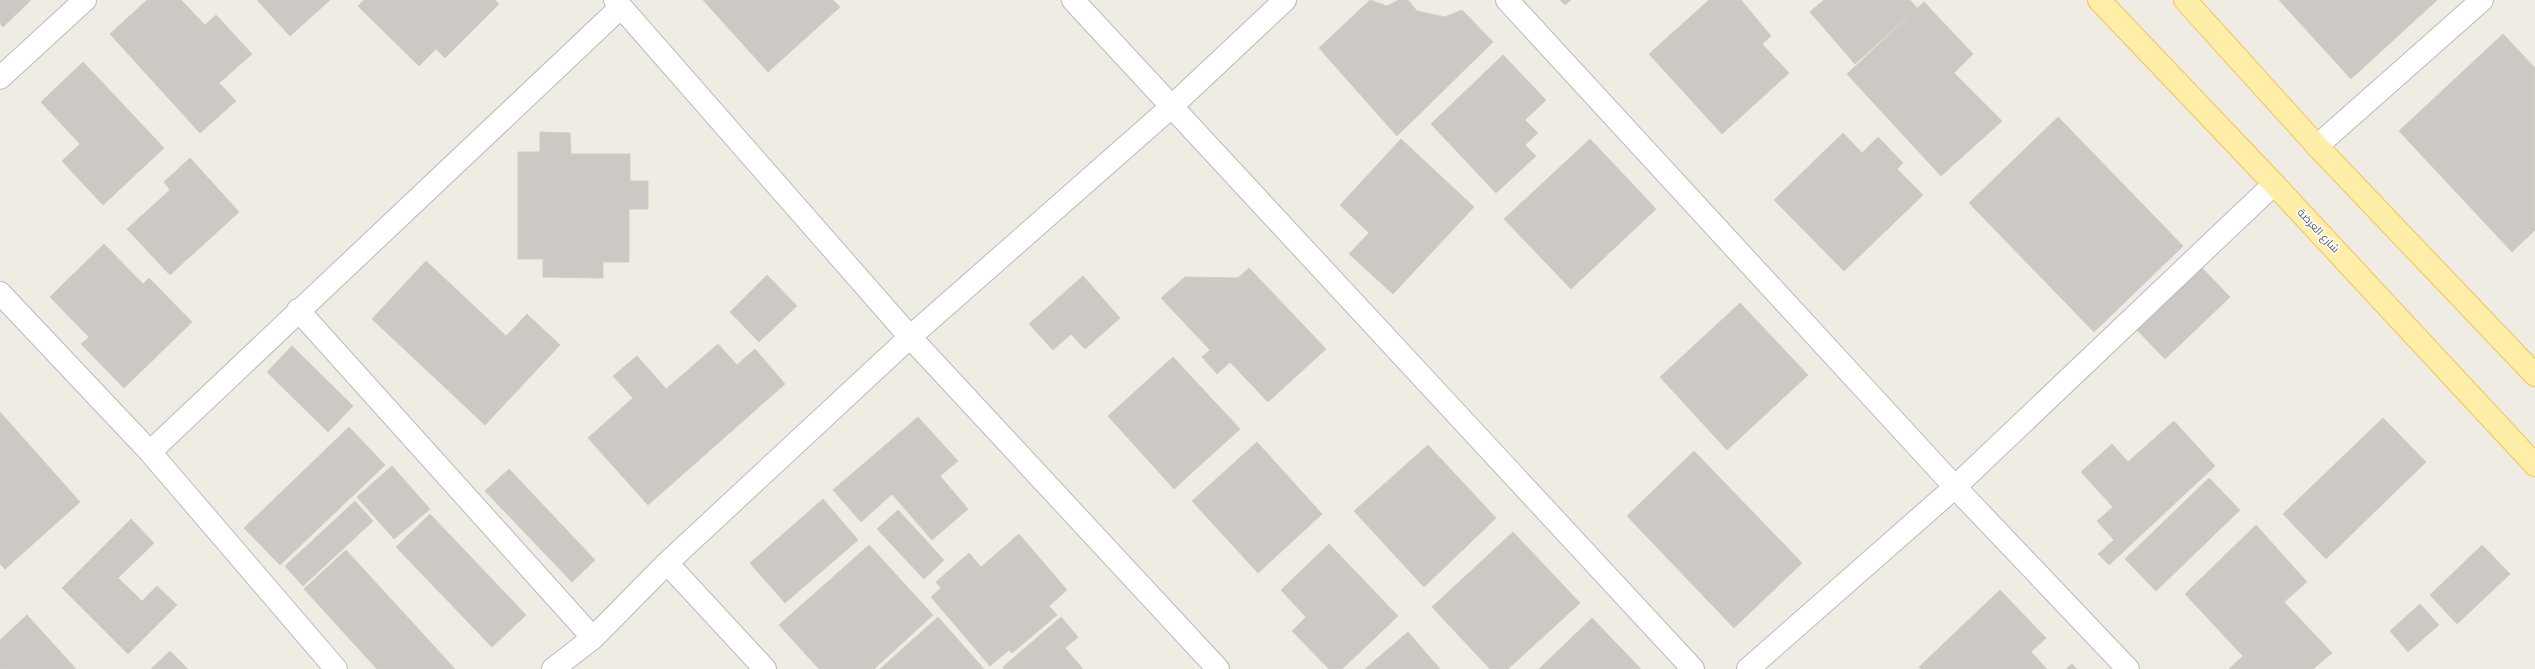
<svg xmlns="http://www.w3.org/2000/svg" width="2535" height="669" font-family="Overpass,Cairo,sans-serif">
<rect width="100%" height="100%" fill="#efece4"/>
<path fill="#ccc8c3" stroke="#d3cdc2" d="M0,0H31L3,27L0,23Z
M147,0H181L205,25L216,15L252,54L219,83L236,101L200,133L110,34Z
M257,0H330L290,36Z
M364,0H495L499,4L445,58L436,49L419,66L358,6Z
M703,0H833L840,7L768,72Z
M1370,0L1387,6L1399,0H1408L1417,11L1445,17L1462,10L1493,42L1397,136L1319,48Z
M1560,0H1571L1565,5Z
M1709,0H1741L1771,36L1762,44L1789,73L1722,134L1649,54Z
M1824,0H1910L1917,8L1855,64L1810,12Z
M2279,0H2437L2351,79Z
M1924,2L1973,54L1954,73L2002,121L1941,176L1847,74Z
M2503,34L2535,68V230L2512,252L2399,131Z
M1503,55L1546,100L1525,120L1538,133L1525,145L1536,156L1496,193L1431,124Z
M83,62L164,148L103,205L62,161L80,144L41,102Z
M2058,117L2183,246L2094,332L1969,203Z
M540,132L570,133L571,154H630V181H648V209H629V262H603V278L543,277V259H518V152H540Z
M1843,133L1862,153L1878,137L1903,163L1897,169L1923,195L1844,271L1774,200Z
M1401,139L1474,207L1393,294L1349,254L1369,233L1340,205Z
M1590,139L1656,209L1571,289L1504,219Z
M190,158L239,212L170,275L127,229L170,190L164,182Z
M104,244L143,284L149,278L192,322L124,388L81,344L89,337L50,297Z
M426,261L506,336L527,314L560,345L485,425L372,319Z
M1249,268L1326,349L1268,402L1230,362L1217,374L1202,357L1210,350L1161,298L1185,277L1238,278Z
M2202,268L2230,297L2165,359L2137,330Z
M767,275L797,306L759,342L730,312Z
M1083,276L1120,318L1085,349L1071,334L1053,350L1029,324Z
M1740,303L1808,375L1727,450L1660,377Z
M718,344L737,365L755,349L785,384L648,505L588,438L633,398L613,376L637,356L666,389Z
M292,346L353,406L328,432L267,372Z
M1173,357L1240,429L1174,489L1108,416Z
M0,412L80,502L5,569L0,564Z
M918,417L958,461L940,476L968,509L932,540L892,494L861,522L833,490Z
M2383,418L2426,462L2326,559L2283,514Z
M2174,421L2215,466L2109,565L2098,554L2114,540L2097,521L2113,507L2081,472L2112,444L2128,462Z
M349,427L385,465L280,565L244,528Z
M1257,442L1322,514L1258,573L1192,501Z
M1428,445L1496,518L1424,587L1354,511Z
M1694,451L1802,563L1734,628L1627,516Z
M392,466L430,509L394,539L357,497Z
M509,469L595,560L572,582L485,491Z
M2209,478L2240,510L2156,591L2125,559Z
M823,499L858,540L785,603L750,563Z
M355,501L373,521L303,586L285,566Z
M898,510L944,560L924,579L877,529Z
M430,514L526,615L492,647L396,547Z
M131,519L154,543L118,578L142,601L157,586L177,605L128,654L62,588Z
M2256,525L2307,582L2284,602L2332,653L2313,669H2229L2243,656L2185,594Z
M1513,532L1580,603L1508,669H1490L1432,607Z
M1019,534L1067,590L1049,606L1057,615L1012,653L1009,650L990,666L931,597L941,588L936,582L969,553L981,567Z
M1329,544L1398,616L1342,669H1329L1292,631L1306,617L1281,590Z
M869,545L933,615L874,669H819L779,625Z
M2482,545L2510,574L2457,624L2430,595Z
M346,550L455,669H377L304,589Z
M2000,590L2046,638L2031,652L2047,669H1922L1919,667Z
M2420,604L2439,625L2408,652L2390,631Z
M27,615L76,669H0V640Z
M938,617L984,669H951L919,634Z
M1061,617L1078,637L1065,648L1083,669H1004L1003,667Z
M1592,618L1641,669H1539Z
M1408,632L1440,669H1365Z
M919,634L951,669H880Z
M170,651L188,669H151Z
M2072,664L2077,669H2066Z"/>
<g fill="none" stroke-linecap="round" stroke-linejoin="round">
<defs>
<path id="street" d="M615,0L910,337L1218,669
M1073,0L1693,669
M1507,0L1955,487L2128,669
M0,78L85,0
M2317,146L2482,0
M0,293L150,452L336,669
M298,310L593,638
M150,452L621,7
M667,563L765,669
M553,669L593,638L667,563L910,337L1170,108L1285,0
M1748,669L1955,487L2274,184"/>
<path id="primary" d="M2099,0L2274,184L2535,465
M2185,0L2317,146L2535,375"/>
</defs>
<use href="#street" stroke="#b6babe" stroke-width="24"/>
<use href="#primary" stroke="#f4c357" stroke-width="24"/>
<use href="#street" stroke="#fff" stroke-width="22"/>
<use href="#primary" stroke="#ffeea8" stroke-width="22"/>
</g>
<g text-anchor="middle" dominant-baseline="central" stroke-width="3" stroke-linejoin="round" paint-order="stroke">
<g font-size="11" fill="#5c6065" stroke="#fff">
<text transform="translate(2318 231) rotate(47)">شارع العرضة</text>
</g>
</g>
</svg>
